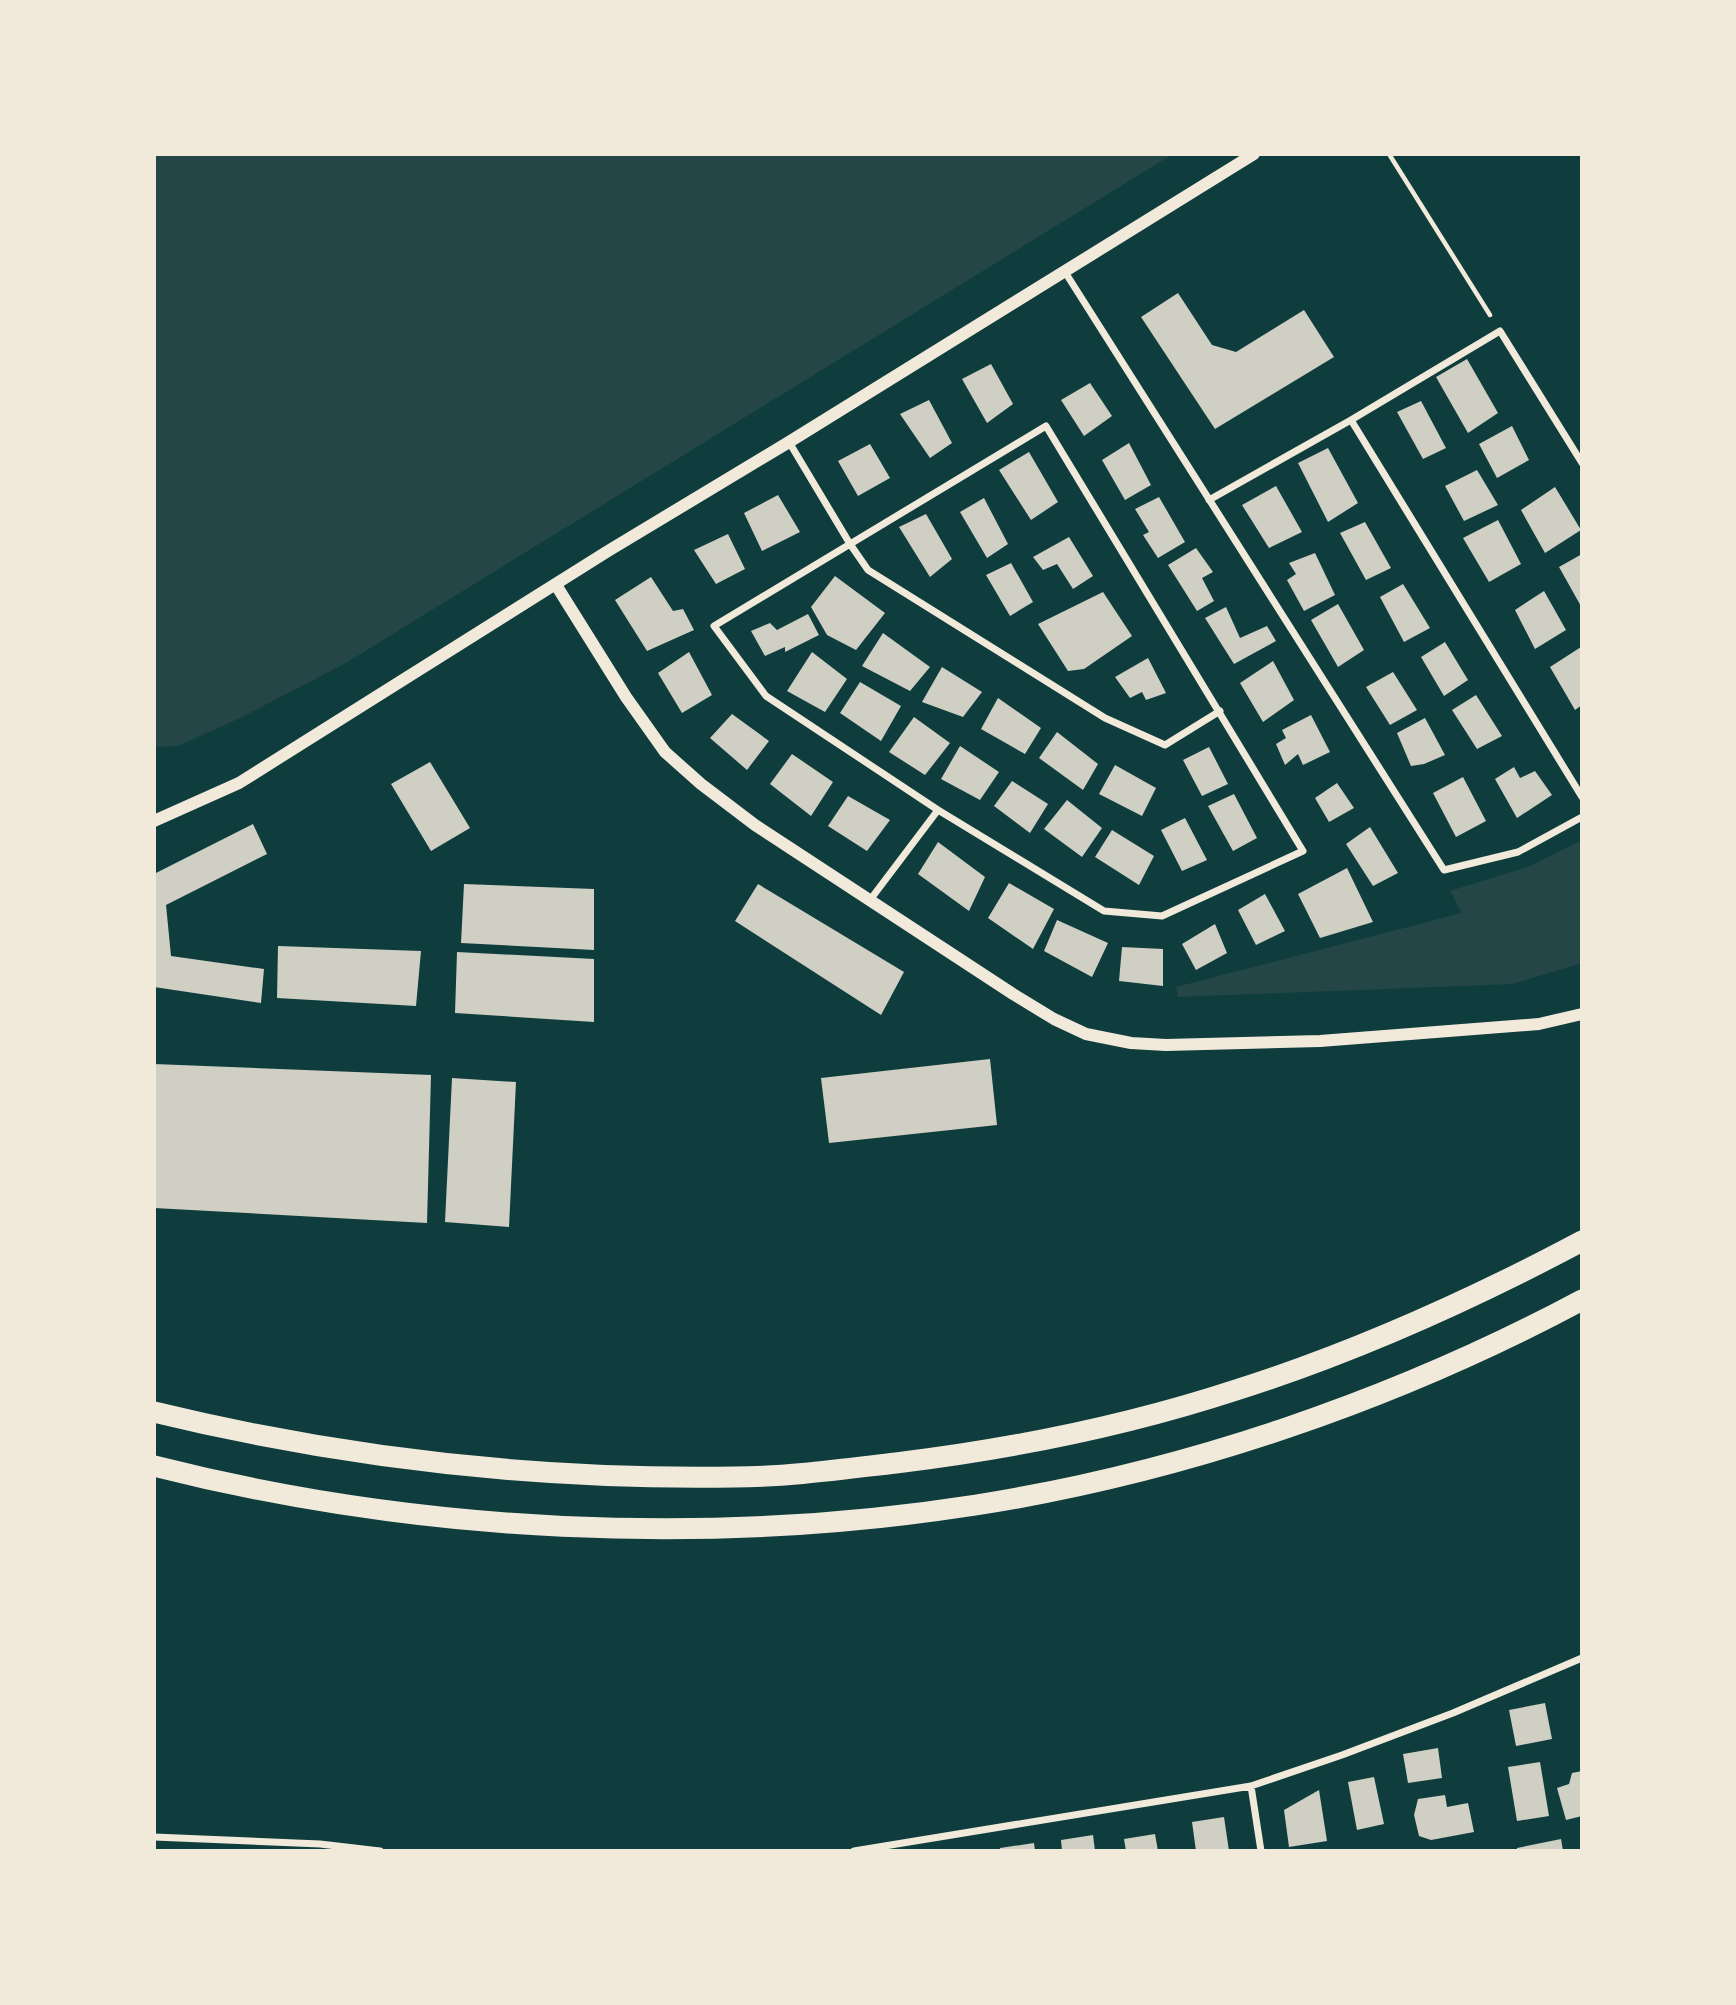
<svg xmlns="http://www.w3.org/2000/svg" width="1736" height="2005" font-family="'Exo 2',sans-serif">
<rect width="100%" height="100%" fill="#0f3d3e"/>
<path fill="#244646" d="M154,154H1173L344,664L240,718L178,746L154,747Z
M1582,840V963L1512,984L1178,997L1176,987L1462,913L1450,891L1528,867Z"/>
<path fill="#cfcfc3" d="M1178,293L1212,345L1236,352L1304,310L1334,357L1215,429L1141,317Z
M1467,359L1498,413L1468,433L1436,377Z
M991,364L1013,404L987,423L962,379Z
M1090,383L1112,416L1084,436L1061,400Z
M929,400L952,443L930,458L900,414Z
M1421,401L1446,448L1423,459L1397,412Z
M1512,426L1529,460L1497,478L1479,444Z
M1129,443L1151,485L1125,500L1102,460Z
M870,444L890,478L858,496L838,461Z
M1328,448L1358,503L1328,522L1298,463Z
M1029,452L1058,502L1031,520L999,470Z
M1477,470L1498,505L1464,521L1445,486Z
M1276,486L1302,532L1269,548L1242,505Z
M1555,487L1581,530L1545,553L1521,510Z
M778,495L800,532L762,551L744,513Z
M1159,497L1185,542L1158,558L1143,535L1149,532L1135,509Z
M984,498L1008,544L987,558L960,512Z
M926,514L952,559L930,577L899,527Z
M1498,520L1521,564L1489,582L1463,538Z
M1365,522L1391,568L1366,580L1340,533Z
M728,534L745,569L716,584L694,550Z
M1069,537L1093,576L1073,589L1057,564L1043,570L1033,557Z
M1196,548L1213,572L1202,578L1214,601L1197,611L1168,565Z
M1315,553L1335,595L1304,611L1287,580L1296,574L1289,563Z
M1582,554V608L1559,567Z
M1011,563L1033,602L1010,616L986,575Z
M835,576L885,613L856,650L827,635L811,607Z
M651,577L673,611L683,609L694,630L647,651L615,600Z
M1403,584L1430,628L1404,642L1380,597Z
M1544,591L1566,630L1535,649L1515,610Z
M1103,592L1132,636L1084,669L1068,671L1038,624Z
M1338,604L1364,650L1338,667L1311,620Z
M1226,607L1240,638L1267,626L1276,641L1234,664L1205,618Z
M808,614L819,635L785,652V647L765,656L751,631L770,623L777,630Z
M883,633L930,667L910,691L862,666Z
M1445,642L1468,680L1444,696L1421,657Z
M1581,647L1582,705L1575,710L1550,667Z
M689,652L712,695L682,713L658,673Z
M812,652L847,679L825,712L787,691Z
M1148,658L1166,693L1146,700L1142,692L1130,698L1115,677Z
M1273,661L1294,700L1263,722L1240,683Z
M942,667L982,692L963,717L922,702Z
M1393,672L1417,710L1390,725L1366,687Z
M860,682L901,706L881,741L840,713Z
M1476,695L1502,736L1477,749L1452,710Z
M998,698L1041,728L1025,754L981,729Z
M732,714L769,741L747,770L710,738Z
M1311,715L1330,752L1303,765L1298,754L1285,765L1276,744L1286,738L1282,730Z
M914,717L950,743L925,775L889,752Z
M1425,718L1445,755L1424,764L1411,766L1397,733Z
M1057,732L1098,764L1083,790L1039,758Z
M960,746L999,772L980,800L941,779Z
M1209,747L1228,784L1202,796L1183,760Z
M792,754L833,782L811,816L770,784Z
M430,762L470,828L431,851L391,784Z
M1115,765L1156,788L1142,816L1099,794Z
M1514,767L1520,778L1535,771L1552,795L1517,818L1495,779Z
M1463,777L1486,821L1456,837L1433,793Z
M1012,781L1048,804L1030,833L994,806Z
M1337,783L1354,808L1329,822L1315,798Z
M1234,794L1257,838L1233,851L1208,806Z
M848,796L890,820L867,851L828,826Z
M1067,800L1102,828L1082,857L1044,829Z
M1185,818L1207,860L1182,871L1161,830Z
M253,824L267,854L166,905L171,956L264,969L261,1003L154,987V874Z
M1370,827L1398,873L1373,886L1346,844Z
M1112,830L1154,856L1139,885L1095,857Z
M938,842L985,877L969,911L918,874Z
M1347,868L1373,922L1320,938L1298,894Z
M1009,883L1054,909L1033,949L988,918Z
M464,884L594,889V950L461,943Z
M758,884L904,972L881,1015L735,921Z
M1265,894L1285,931L1256,945L1238,910Z
M1057,920L1108,943L1092,977L1044,951Z
M1215,924L1227,953L1196,970L1182,944Z
M278,946L421,951L416,1006L277,998Z
M1122,947L1163,949V986L1119,981Z
M457,952L594,959V1022L455,1013Z
M990,1059L997,1125L829,1143L821,1078Z
M154,1064L431,1075L427,1223L154,1208Z
M452,1078L516,1082L509,1227L445,1222Z
M1545,1703L1552,1739L1516,1746L1509,1710Z
M1438,1748L1442,1778L1408,1783L1403,1754Z
M1540,1762L1549,1816L1517,1821L1508,1767Z
M1582,1771V1816L1566,1820L1557,1788L1569,1784L1572,1773Z
M1374,1777L1384,1824L1357,1830L1348,1782Z
M1319,1790L1327,1841L1289,1847L1284,1810Z
M1445,1795L1447,1807L1468,1803L1474,1832L1431,1840L1419,1836L1414,1815L1418,1799Z
M1224,1817L1229,1851H1196L1192,1822Z
M1155,1834L1158,1851H1126L1124,1839Z
M1093,1835L1095,1851H1062L1061,1840Z
M1561,1839L1563,1851H1517V1848Z
M1034,1843L1035,1851H1000V1848Z"/>
<g fill="none" stroke-linecap="round" stroke-linejoin="round">
<path stroke="#f1e9da" stroke-width="4.5" d="M1389,154L1490,315"/>
<path stroke="#f1e9da" stroke-width="7" d="M1065,272L1444,870L1518,852L1582,817
M1351,420L1582,797
M1046,426L1303,851L1162,916L1104,911L938,810L766,696L714,626Z
M789,442L850,544L868,570L1105,718L1165,745L1220,711
M1209,500L1351,420L1500,331L1582,463
M870,900L938,810
M1251,1786L1261,1851
M154,1837L320,1844L380,1851
M854,1851L1251,1786L1342,1755L1453,1713L1582,1658"/>
<path stroke="#f1e9da" stroke-width="12" d="M556,585L626,697L665,752L701,784L755,825L1013,994L1054,1019L1086,1034L1131,1043L1166,1045L1320,1041L1539,1024L1582,1014
M154,821L239,783L608,551L789,442L1254,154"/>
<path stroke="#f1e9da" stroke-width="21" d="M154,1412C343,1458 539,1480 734,1477C787,1477 844,1469 896,1463C1011,1449 1126,1426 1236,1390C1356,1352 1471,1300 1582,1241
M154,1466C418,1533 707,1547 976,1505C1185,1472 1395,1400 1582,1300"/>
</g>
<rect width="1736" height="2005" fill="none" stroke="#f1e9da" stroke-width="312"/>
</svg>
